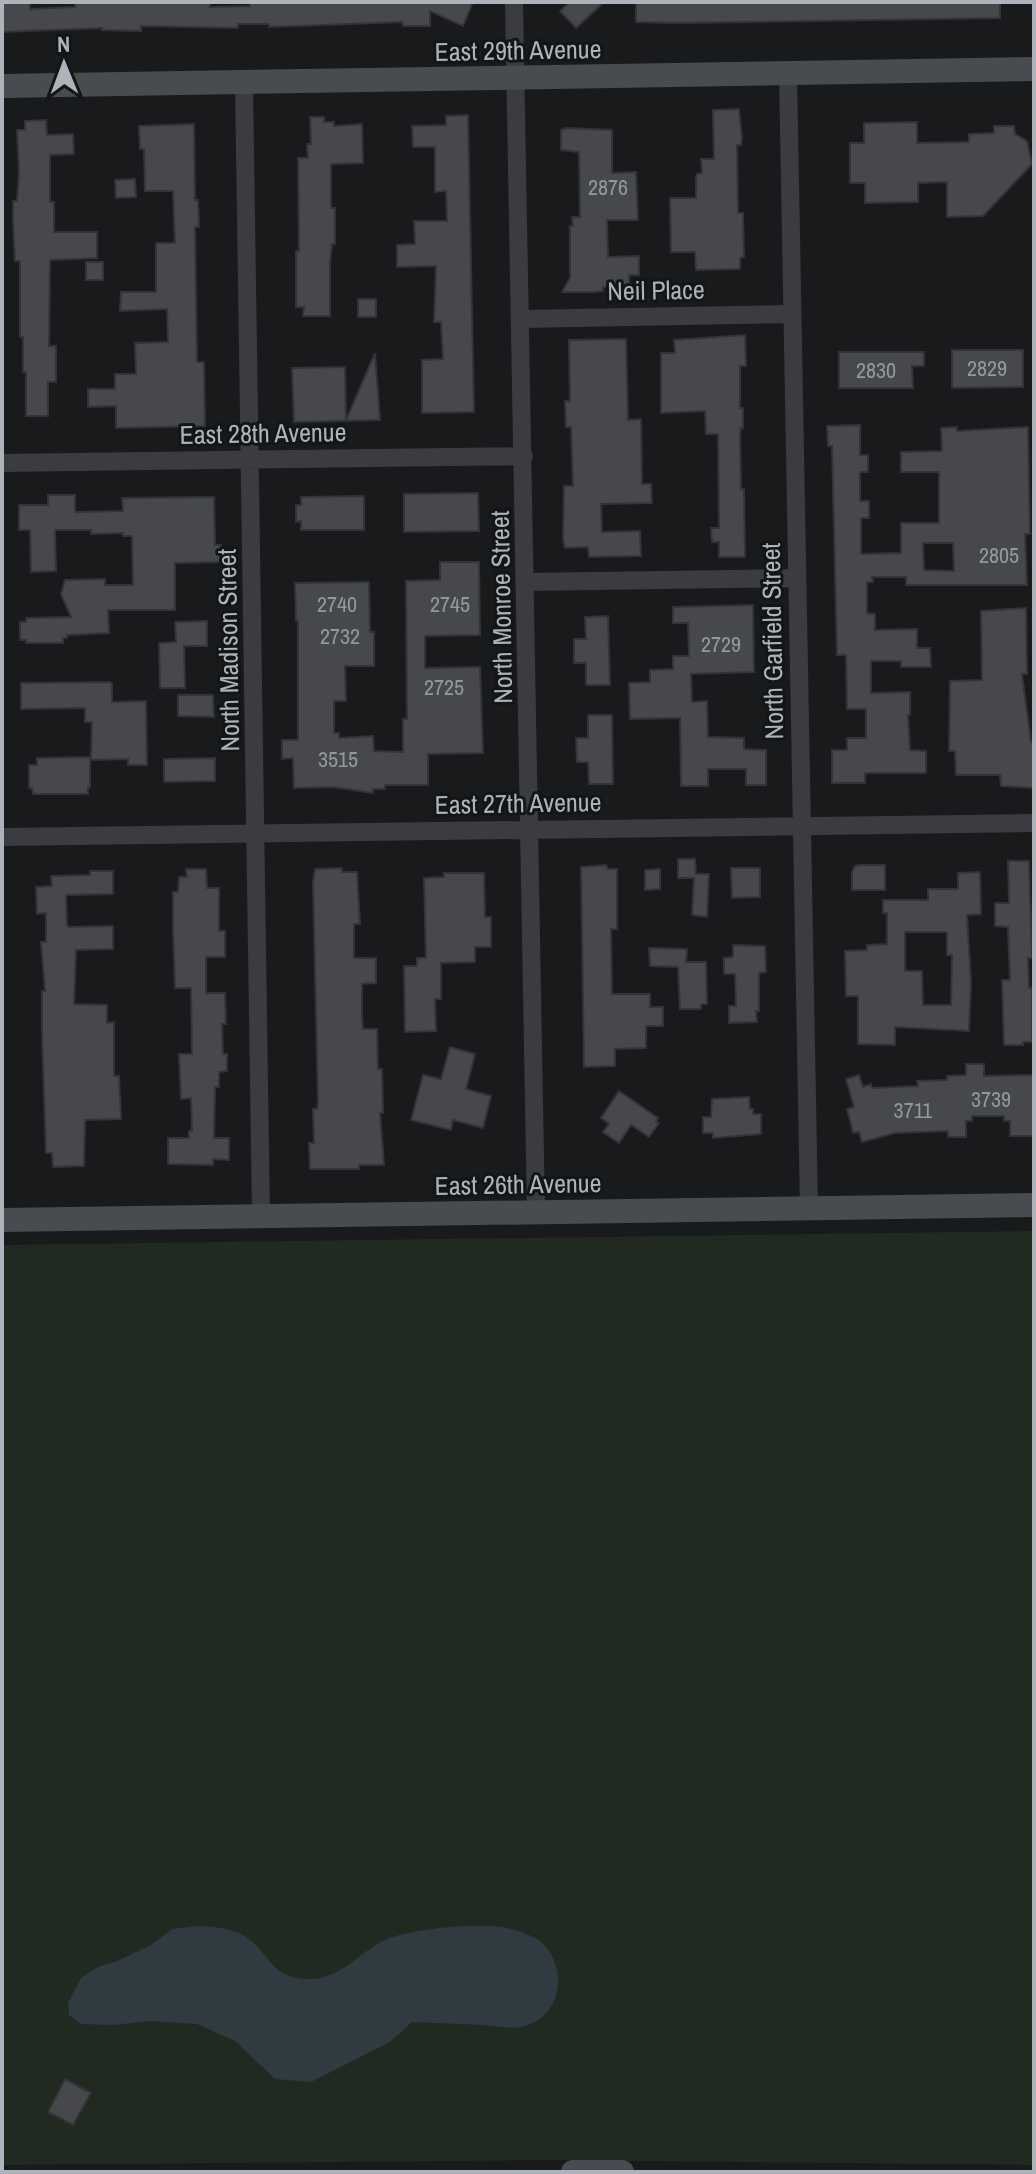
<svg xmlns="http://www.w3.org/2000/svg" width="1036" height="2174" font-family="'Archivo Narrow',sans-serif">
<rect width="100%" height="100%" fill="#191a1c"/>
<path fill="#212a21" d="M1034,1231V2165L555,2160L2,2165V1245Z"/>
<path fill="#2f3b40" d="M198,1926C216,1927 236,1928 250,1940C273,1959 271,1977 307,1979C340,1981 361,1950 387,1939C413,1929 473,1923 501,1927C511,1928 532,1935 540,1941C570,1967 562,2019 521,2027C511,2029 496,2026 485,2025C461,2024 437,2023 412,2022L390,2042L311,2082L275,2079L235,2041L197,2024L148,2021L114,2025L81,2024L69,2015L68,2003L81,1978L100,1966L115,1962L151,1945L172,1929Z"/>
<path fill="#46484c" stroke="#333438" stroke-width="2" fill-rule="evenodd" d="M3,2H30V9L75,7V2H210V7L250,6V2H473L463,26L430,11V26H403L402,22L269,27V24H238V28L141,26V31L102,30V28L3,32Z
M570,2H604L576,28L560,11Z
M636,2H1000V18L678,23L636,22Z
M739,109L742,139L741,145H737L738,213H743L744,257L740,258V269L696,270L695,252H671L670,198H696V178L697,174L702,173L701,159H714L713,110Z
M468,115L474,412L422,413V360L443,359L441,322H434L436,266L397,267V245L415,244L414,221H447L446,191L435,192V147H413L412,126L446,125V116Z
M310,117H324V122H334V126L362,124L363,163L331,164V208H335V244H332L330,264V316H303L304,307H296V251H299L298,158H308L307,144H311Z
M46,120L47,135L73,134L74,154L50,155V202H54V232H97V258L50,260L49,346H56V382H48V416H26V372H23V337H20V261H15L13,220V201H17L19,170L17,130H25V121Z
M917,122V143L969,142V134L994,133V126H1014L1015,134L1027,141L1032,164L983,216L947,217V182L918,183V202L865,203V183H850V143H864V123Z
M194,124L195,200H198L199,227H195L197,362H204L205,426L116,428V406L88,407V389H115V374H136L135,343L168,342L167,309L120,311L121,292H156V243H175L173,191H145L144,149H140L139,126Z
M566,128L612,130V173L636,172L638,220H607L608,257L639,256V275H629V287H603V291L595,292H562L570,278V226H573L572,217H580L579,152L561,150V130Z
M135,179L136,197L116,198L115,180Z
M86,262H103V280H86Z
M358,299H376V317H358Z
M745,335L746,366H740V408H743V428H741L740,434L741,489H744L745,557H719V542H712L711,528H719V524L718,434H706L705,411L661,413V353H675L674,340Z
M626,339L628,420L641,419L642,484H651L652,503L601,504L602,532L640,531L641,556L589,557L588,547L565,548L563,539L564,486H573L571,427H566L565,401H570L569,340Z
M952,350H1023V387L952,388Z
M839,352H924V366H912L913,388H839Z
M375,353L380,420L294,422L292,368L345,367L346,420Z
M860,425V455H868V472H860V501H869V518H861V554L901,553V523H939V472H901V452L942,451L941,428L957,427V431L1028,427L1030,534H1025L1027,585H906V577H872L873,582H867V613L875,614V630L917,629V648H930L931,667H901V661H871V693L910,692V715H908L910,750L926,751V773H865V783H832V750H847V738H866V709H847L846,655H837L832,446H828L827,426ZM923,543H953L954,571L924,570Z
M478,493L479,531L404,532V494Z
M48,495H75V512L123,511L122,498L214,497L215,545H221L222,562L175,563V610H108L109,633L67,635V638H63V643H26V640H20V622H26V618L71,617L61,594L65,580L105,579V585H133L132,536H123V533L91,534V530H55L56,571L31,572L30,530H19V505H48Z
M364,496V530H301V521L296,522V505H301V497Z
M440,562H479L480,635L425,636V668L480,667L483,753L428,754V785H385V789H373V793L333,787L294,788L293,758L282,759V740H298V621H296L295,583L369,582L370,632H374V666H345L346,701H334V733H339V738L373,736L374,751L403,752V719H407L406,581L440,580Z
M753,605L754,672L691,674L692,702L707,701L708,737L744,738V749L766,750V785H746V769H708V786H681L680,718L630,719L629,683L650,682V670L673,669V656H689L688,623H673V607Z
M1026,608L1027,674H1022L1031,742H1034V788L1001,786L1000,775H956L955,751H949L950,681L982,680L981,611Z
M608,616L610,685H586V663H574V639H586L585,617Z
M207,621V646H184L185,688H160L159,643L176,642L175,622Z
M109,682L112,683V702L146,701L147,765H128V759L91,760L92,722H85V708L21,709V683Z
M178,695H213L214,717L178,716Z
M588,715H612L613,784H589L588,762H577L576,738H588Z
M90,757V787H88V794H33L32,788H29V765H37V758Z
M215,758V781L164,782V759Z
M678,859H695L696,874H709L707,917L692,915L694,878H678Z
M1008,861H1029L1032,958H1028L1029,988H1032V1042H1023V1045H1004L1002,980H1010L1008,927L995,926V903H1009Z
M606,865L608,869H617V929H611L612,994H650V1007H663V1026H646V1048L615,1049V1066L584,1067L581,867Z
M860,865H885V890H852V872L855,866Z
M342,868V872H357L360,924H354V958H376V983L362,984V1015L363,1029H377L378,1069H382L383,1113H380L384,1165H359V1169H310L309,1143H314L313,1109H317L318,1103L313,882L315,869Z
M731,868H760V897L732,898Z
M186,869H206L207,888H219V931H225V957H206V993H225L226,1024H222L223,1054H227V1071L219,1072V1087H215L214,1138H229V1160L213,1159V1165L168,1164V1138H189V1131H192L191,1098L181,1099L179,1054H192L191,988H175L173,928V892H178L179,877H187Z
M660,869V889L645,890V870Z
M90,871H113V894L66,895L67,925L69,927L113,926V949L76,950L74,1004L107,1005V1023L114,1022V1076H119L121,1119L85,1120L84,1166L53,1167L52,1153H46L42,1036V991H45L41,942H46V913L37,914L36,887L52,886L51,876L90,875Z
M980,872L981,914L967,915L971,983L969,1031L895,1027V1045L858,1044V996H846L845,951L867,950V945L887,944V913H883V900H928V889H958V873ZM905,932H947V955H952L951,1005H923L922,971H905Z
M444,873H484L485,917H491V947H475V962L441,963V999H435L436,1031L405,1032L404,966H417V958H426L424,878L444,877Z
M733,945L765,946L766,972L759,973V1011H756L757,1022L729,1023V1006H736L735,974H724V958L733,957Z
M649,948L687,949L686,962H706L707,1004H701V1009H680L678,967L650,966Z
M450,1047L475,1054L466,1089L491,1096L483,1128L453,1120L451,1130L411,1120L423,1075L441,1079Z
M966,1064H984V1076L1034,1075V1136H1010V1121H1004V1116H972V1121H966V1137H948V1131L895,1133L862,1142L859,1132L853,1133L847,1109L854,1107L846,1079L859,1075L863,1087L871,1084L872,1088L918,1086L917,1081L947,1080V1076L966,1075Z
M619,1091L658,1118L656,1122L659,1123L649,1137L631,1125L619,1143L603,1132L609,1124L601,1118Z
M749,1097L750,1109H753V1114H761V1134L713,1138V1133H703V1117H711L712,1099Z
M65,2079L91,2093L73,2125L48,2112Z"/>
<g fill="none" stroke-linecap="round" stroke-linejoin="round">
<path stroke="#3a3c41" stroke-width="18" d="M514,2L536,1212
M788,74L809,1208
M244,83L261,1216
M521,319L792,314
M2,463L524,456
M526,582L797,578
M2,837L1034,823"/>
<path stroke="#484c51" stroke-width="24" d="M2,86L1034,69
M2,1220L1034,1205
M573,2172H622"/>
</g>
<g text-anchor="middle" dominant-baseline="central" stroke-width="6" stroke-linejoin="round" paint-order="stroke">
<g font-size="22" fill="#92989f">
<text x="608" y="187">2876</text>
<text x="987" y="368">2829</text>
<text x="876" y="370">2830</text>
<text x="999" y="555">2805</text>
<text x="337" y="604">2740</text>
<text x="450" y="604">2745</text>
<text x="340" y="636">2732</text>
<text x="721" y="644">2729</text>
<text x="444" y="687">2725</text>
<text x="338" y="759">3515</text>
<text x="991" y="1099">3739</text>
<text x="913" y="1110">3711</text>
</g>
<g font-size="26" fill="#acb3bb" stroke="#141517">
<text transform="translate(518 50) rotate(-1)">East 29th Avenue</text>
<text transform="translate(656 290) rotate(-1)">Neil Place</text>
<text transform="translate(263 433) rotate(-1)">East 28th Avenue</text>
<text transform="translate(501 607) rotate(-91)">North Monroe Street</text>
<text transform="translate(772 641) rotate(-91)">North Garfield Street</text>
<text transform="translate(228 650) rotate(-91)">North Madison Street</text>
<text transform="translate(518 803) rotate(-1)">East 27th Avenue</text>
<text transform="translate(518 1184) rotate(-1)">East 26th Avenue</text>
</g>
</g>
<rect width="1036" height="2174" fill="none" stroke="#acb3bb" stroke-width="8"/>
<g transform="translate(64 64) rotate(359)" stroke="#141517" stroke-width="6" paint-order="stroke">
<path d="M0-6L14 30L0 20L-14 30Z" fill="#acb3bb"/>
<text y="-12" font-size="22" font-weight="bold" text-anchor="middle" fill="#acb3bb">N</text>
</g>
</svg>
